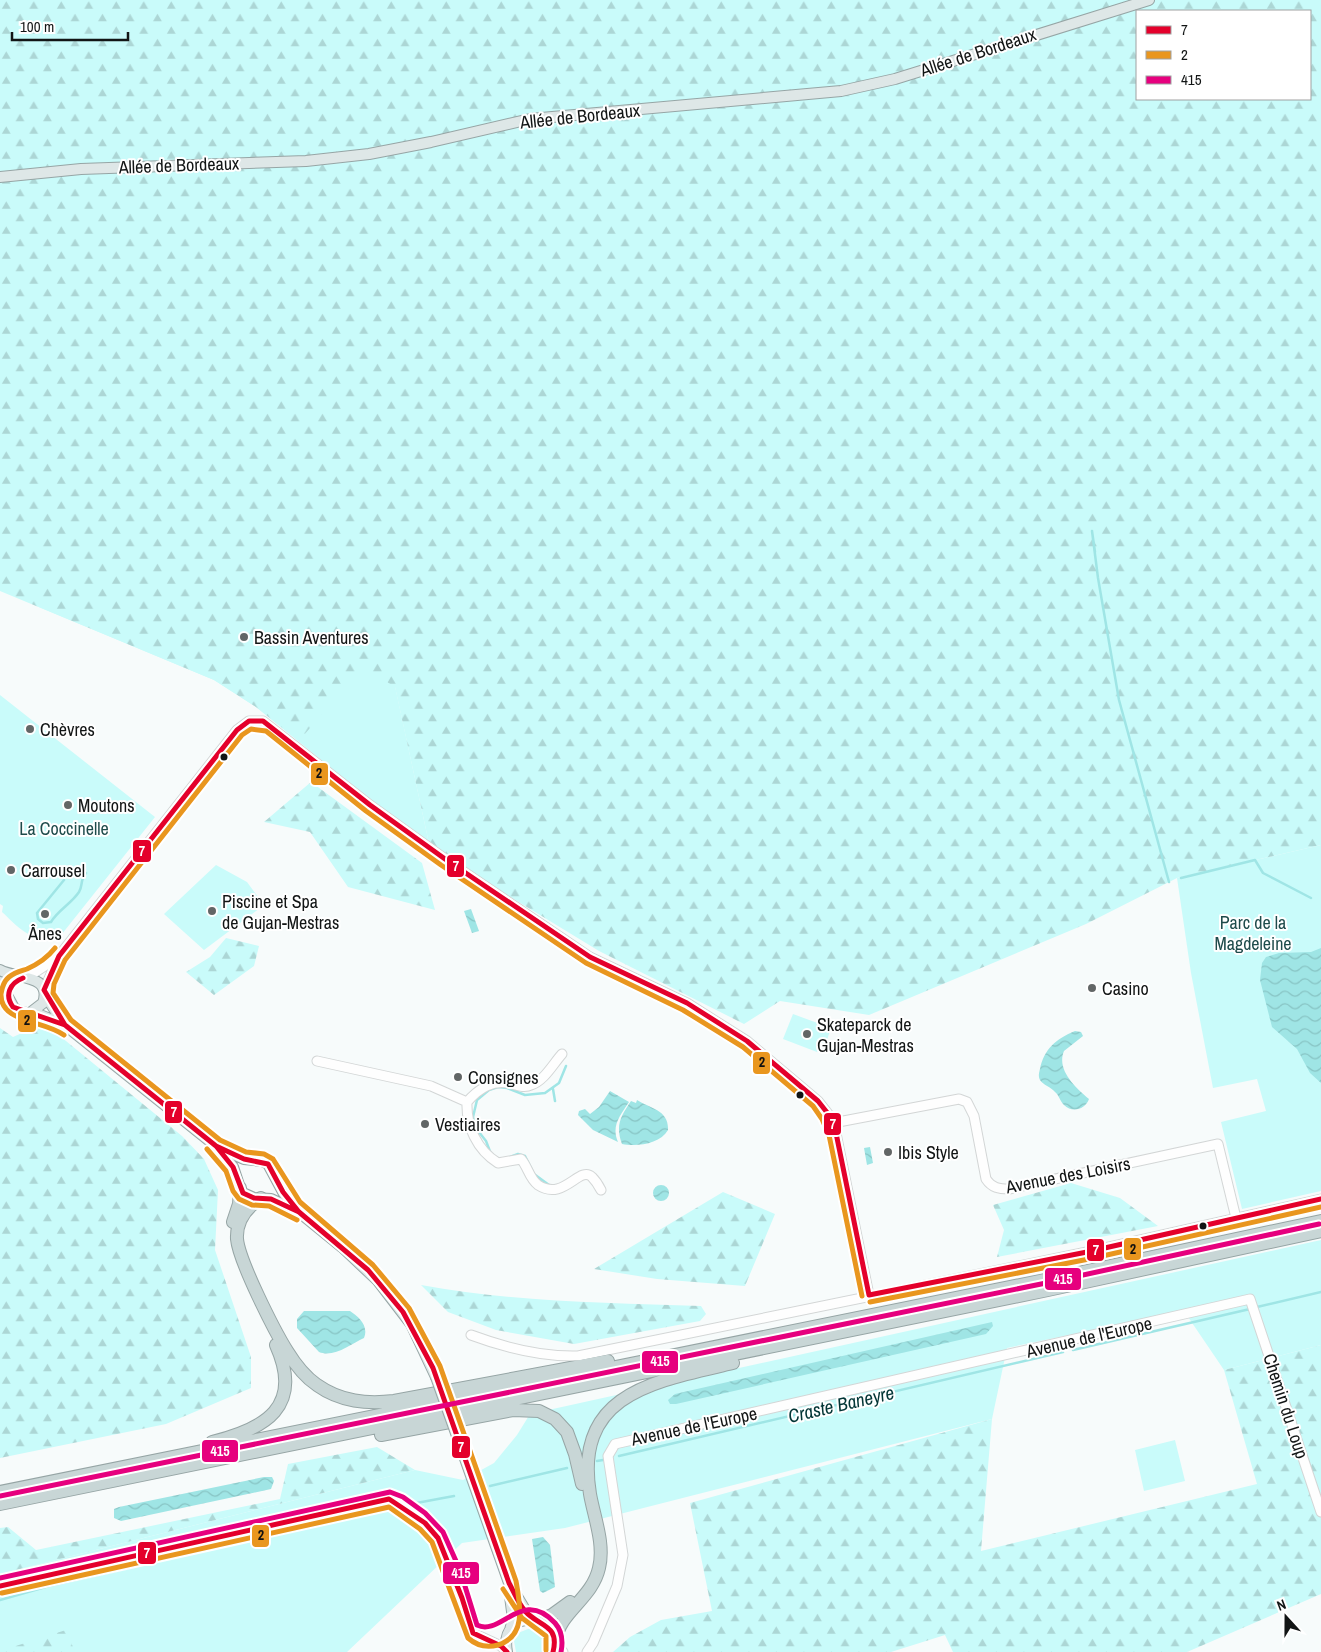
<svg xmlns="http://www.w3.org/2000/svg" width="1321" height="1652" font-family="'Archivo Narrow',sans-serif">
<defs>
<pattern id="forest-firs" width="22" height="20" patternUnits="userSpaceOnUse" patternTransform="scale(1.25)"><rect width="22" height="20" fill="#c9fbfa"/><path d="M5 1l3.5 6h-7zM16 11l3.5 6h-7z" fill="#acd6d5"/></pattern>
<pattern id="water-waves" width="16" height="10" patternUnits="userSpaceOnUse" patternTransform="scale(1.25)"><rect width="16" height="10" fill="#9fe5e5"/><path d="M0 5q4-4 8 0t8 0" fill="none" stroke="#88c4c4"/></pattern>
</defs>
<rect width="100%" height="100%" fill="#f7fbfb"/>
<path fill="#c9fbfa" d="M270,593L395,686L430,848L256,707L214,680L39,607Z
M0,695L155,817L58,939L55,936L49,937L46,941C41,936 37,937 31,935C20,931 11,920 2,912L3,906L0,904Z
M1321,845V1191L1242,1209L1221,1122L1266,1111L1257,1079L1213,1088L1191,973L1177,878Z
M216,865L247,882L264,905L204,950L164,914Z
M793,1014L831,1028L824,1049L817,1052L783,1039Z
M1321,1240V1345L1224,1370L1184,1311L1007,1348L992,1419L565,1528L462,1543L347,1652H0V1574L415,1470L463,1480L494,1463L517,1435L530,1414Z
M1175,1440L1185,1481L1144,1491L1135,1450Z
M533,1627L541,1631L546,1638L544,1652H516L514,1641L518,1633Z"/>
<path fill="url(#forest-firs)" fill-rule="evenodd" d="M0,0H1321V845L1177,878L1086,924L869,1015L780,1001L744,1024L599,951L430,848L395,687L362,666L299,741L256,707L214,680L0,591ZM1137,11H1310V99H1137Z
M311,782L422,863L435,910L348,887L310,832L264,822Z
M226,938L259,946L254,966L214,995L186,972L210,957Z
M44,1023L182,1136L204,1159L218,1190L215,1250L251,1357V1388L166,1424L0,1458V1028L13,1037Z
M1071,1183L1120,1198L1158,1226L997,1257L1004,1230L993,1205Z
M723,1192L775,1214L745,1286L657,1279L594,1269Z
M421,1285C513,1302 608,1303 701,1306L706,1314L700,1321L574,1344L496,1330L448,1312Z
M1321,1345V1594L1187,1652H953L945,1635L891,1652H613L630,1637L661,1620L712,1611L690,1503L992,1419L981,1551L1257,1484L1224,1370Z
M377,1447L415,1470L0,1574V1528L8,1527L36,1550L280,1499L288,1464Z
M66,1630L75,1652H0V1651Z"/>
<path fill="url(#water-waves)" d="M471,909L479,931L472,933L464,911Z
M1321,948V1083L1310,1073L1297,1049L1272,1027L1260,980L1262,963L1266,957L1279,953L1311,952Z
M1075,1031L1081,1032L1083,1036L1064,1051C1056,1070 1076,1088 1089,1099C1085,1110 1072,1113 1064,1105C1060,1101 1059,1095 1055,1092C1051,1087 1043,1085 1040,1080C1038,1076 1039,1073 1040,1069C1044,1049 1056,1039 1075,1031Z
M610,1091L629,1102C620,1116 611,1126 618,1142L593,1130L578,1115L579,1111L585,1109L590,1114L599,1107Z
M637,1100C651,1109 669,1110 668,1130C660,1144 637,1147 622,1144C615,1125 621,1116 631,1101L636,1103Z
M870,1147L873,1163L867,1165L864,1148Z
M653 1193a8 8 0 1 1 16 0a8 8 0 1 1-16 0Z
M304,1311H350C359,1317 369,1326 364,1338C351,1344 334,1358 319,1352L297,1328V1319Z
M992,1322L993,1326L986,1334L676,1404H670L668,1400L675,1394Z
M264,1477H272L274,1481L271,1489L121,1521L114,1518V1509L119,1507Z
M543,1537L550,1545L555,1587L543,1593L540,1591L532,1539Z"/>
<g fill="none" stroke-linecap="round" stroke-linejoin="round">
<path stroke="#9fe5e5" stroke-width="2.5" d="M1095,552L1092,531L1098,578L1119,700L1169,882
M1181,878L1255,860L1263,873L1311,898
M64,880L37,913L38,919L43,923L51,922C58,910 71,904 79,892C83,886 80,879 86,873
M553,1089L555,1101
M491,1154L486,1141L475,1127L473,1117L477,1100L489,1090L498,1087L507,1088L525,1095L545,1093L559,1083L566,1066
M510,1157L518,1154L525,1156L534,1174L549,1185
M1257,1307L1321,1292
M1073,1350L1250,1309
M619,1456L1063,1352
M597,1461L603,1460
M490,1486L567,1468
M411,1504L454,1496
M0,1600L49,1586L393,1507"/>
<defs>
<path id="minor" d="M28,977L57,958
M44,990L59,956L237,730L249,721H263L370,805L445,859L590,957L687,1003L747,1041L818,1101L829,1115L836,1133L869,1295
M562,1054C553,1064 544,1081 531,1085C525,1088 519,1086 512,1084C493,1079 479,1088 467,1102C466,1126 477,1150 498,1163L521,1159C528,1167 529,1178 538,1185C564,1202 579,1165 592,1177C596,1181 599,1186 601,1190
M317,1061L431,1086L467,1102
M833,1123L959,1099L967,1102L974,1116L986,1179C992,1188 999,1189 1009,1189L1218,1144L1236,1218
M471,1335C506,1348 542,1357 578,1356L1087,1252L1321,1199
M0,1586L389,1499L395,1501L425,1523L438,1538L462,1598L473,1633L501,1646L507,1652
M555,1643L563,1652
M587,1652L593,1643L617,1586L623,1555L608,1456L615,1444L1250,1299L1321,1512"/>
<path id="major" d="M0,177L81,169L306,161L369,154L431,142L530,119L841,91L895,79L1149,0
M0,970C16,979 53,974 43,1003L30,1013
M0,982L14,1008L20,1012L40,1015L65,1025L216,1146L233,1167L240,1188L243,1193L254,1198L271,1199L299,1212L342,1247L378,1281L411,1324L436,1377
M45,995L64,1024
M219,1148L244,1159L262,1161L268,1164L283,1192L294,1207
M457,1436L509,1583L527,1613L536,1620
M509,1589L513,1619L510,1630
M507,1652C498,1606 566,1612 553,1652"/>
<path id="highway" d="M261,1198C247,1207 236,1221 237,1239C239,1261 274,1330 287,1351C295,1364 305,1377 317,1385C341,1402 367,1404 394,1401L608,1361
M233,1222L239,1204L240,1188
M381,1435L513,1410L539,1411L555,1419L567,1432L575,1454L582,1484
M212,1442C265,1429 304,1407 276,1345
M0,1492L1050,1279L1321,1221
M0,1504L1048,1290L1321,1231
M538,1621L552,1615L570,1602
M555,1641C560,1611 592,1599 599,1568C605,1544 594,1517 590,1494C573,1392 657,1381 733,1363"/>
</defs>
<use href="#minor" stroke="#d3d6d6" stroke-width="11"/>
<use href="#major" stroke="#96a5a5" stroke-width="12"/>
<use href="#highway" stroke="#96a5a5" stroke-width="14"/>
<use href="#minor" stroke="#fefefe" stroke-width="9"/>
<use href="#major" stroke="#dee7e7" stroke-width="10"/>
<use href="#highway" stroke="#c8d6d6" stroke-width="12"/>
<defs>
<path id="major-bridge" d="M436,1377L457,1436"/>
</defs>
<use href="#major-bridge" stroke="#96a5a5" stroke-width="12" stroke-linecap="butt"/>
<use href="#major-bridge" stroke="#dee7e7" stroke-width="10"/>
<defs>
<path id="bus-1" d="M23,978C10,983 4,995 13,1007L65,1025L216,1146L233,1167L243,1193L254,1198L271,1199L299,1212L368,1270L403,1312L433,1368L509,1583C514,1592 518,1603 525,1611C539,1627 560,1624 553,1652
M65,1025L44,990L59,956L237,730L249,721H263L370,805L445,859L590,957L687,1003L747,1041L818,1101L829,1115L836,1133L869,1295
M216,1146L244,1159L268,1164L283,1192L299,1212
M869,1295L1087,1252L1321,1199
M0,1586L389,1499L425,1523L438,1538L462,1598L473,1633L501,1646L507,1652"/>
<path id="bus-2" d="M55,948C48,957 38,964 27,969C21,971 15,972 9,977C4,981 2,987 1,994C0,1023 44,1020 64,1035
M207,1149L226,1171L233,1191L239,1199L252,1205L269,1206L297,1220
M870,1302L1089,1259L1321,1207
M503,1589L522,1618L546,1636V1650
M2,1593L389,1507L420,1529L432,1542L468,1638C476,1645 487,1648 498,1645C527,1636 520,1604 516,1581L440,1366L409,1308L373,1265L300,1202L273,1159L264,1154L246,1152L220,1140L71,1020L53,993L54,984L65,960L242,735L251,729L266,731L366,811L441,865L586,963L683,1010L743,1047L813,1106L822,1119L829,1135L862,1296"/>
<path id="bus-3" d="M0,1496L1046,1283L1319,1224
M0,1578L390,1492L403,1497L425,1513L443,1532L460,1570L477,1625C501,1637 522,1587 555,1623C562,1631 563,1642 561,1652"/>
</defs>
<use href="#bus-1" stroke="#fff" stroke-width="9"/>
<use href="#bus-2" stroke="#fff" stroke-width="9"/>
<use href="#bus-3" stroke="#fff" stroke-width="9"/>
<use href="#bus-1" stroke="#e4002b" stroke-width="5"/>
<use href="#bus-2" stroke="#e9961e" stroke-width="5"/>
<use href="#bus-3" stroke="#e6007e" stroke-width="5"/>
</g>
<g fill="#626666" stroke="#fff" stroke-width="2">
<circle cx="244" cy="637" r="5"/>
<circle cx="30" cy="729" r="5"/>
<circle cx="68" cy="805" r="5"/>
<circle cx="11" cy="870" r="5"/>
<circle cx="212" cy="911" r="5"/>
<circle cx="45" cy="914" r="5"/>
<circle cx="1092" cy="988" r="5"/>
<circle cx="807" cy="1034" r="5"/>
<circle cx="458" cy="1077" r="5"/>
<circle cx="425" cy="1124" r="5"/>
<circle cx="888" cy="1152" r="5"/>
</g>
<g fill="#121515" stroke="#fff" stroke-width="2">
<circle cx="224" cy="757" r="4.5"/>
<circle cx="800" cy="1095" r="4.5"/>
<circle cx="1203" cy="1226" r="4.5"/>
</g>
<g text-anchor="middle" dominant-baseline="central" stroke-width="4" stroke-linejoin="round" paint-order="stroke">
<g font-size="18" fill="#121515" stroke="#fff">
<text transform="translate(978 52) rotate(-18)">Allée de Bordeaux</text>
<text transform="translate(580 116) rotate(-6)">Allée de Bordeaux</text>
<text transform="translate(179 165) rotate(-2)">Allée de Bordeaux</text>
<text transform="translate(1068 1175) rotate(-11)">Avenue des Loisirs</text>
<text transform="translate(1089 1337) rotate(-13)">Avenue de l'Europe</text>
<text transform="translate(1286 1406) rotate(72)">Chemin du Loup</text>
<text transform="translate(694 1426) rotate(-12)">Avenue de l'Europe</text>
</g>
<g font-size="18" fill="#121515" stroke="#fff" text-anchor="start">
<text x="254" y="637">Bassin Aventures</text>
<text x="40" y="729">Chèvres</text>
<text x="78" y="805">Moutons</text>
<text x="21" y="870">Carrousel</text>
<text x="222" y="901">Piscine et Spa<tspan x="222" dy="21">de Gujan-Mestras</tspan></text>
<text x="45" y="933" text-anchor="middle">Ânes</text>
<text x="1102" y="988">Casino</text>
<text x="817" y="1024">Skateparck de<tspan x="817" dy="21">Gujan-Mestras</tspan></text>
<text x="468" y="1077">Consignes</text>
<text x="435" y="1124">Vestiaires</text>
<text x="898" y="1152">Ibis Style</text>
</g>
<g font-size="18" fill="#1e4b4b" stroke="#fff">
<text x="64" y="828">La Coccinelle</text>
<text x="1253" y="922">Parc de la<tspan x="1253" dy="21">Magdeleine</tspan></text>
</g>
<g font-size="19" font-style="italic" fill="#023535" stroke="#fff">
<text transform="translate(841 1404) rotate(-13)">Craste Baneyre</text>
</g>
</g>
<g stroke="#fff" stroke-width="2">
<rect x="310" y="762" width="19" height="24" rx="5" fill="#e9961e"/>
<rect x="132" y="839" width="20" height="24" rx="5" fill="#e4002b"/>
<rect x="446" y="854" width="19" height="24" rx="5" fill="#e4002b"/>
<rect x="17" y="1009" width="20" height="24" rx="5" fill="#e9961e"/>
<rect x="752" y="1051" width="19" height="24" rx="5" fill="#e9961e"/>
<rect x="164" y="1100" width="19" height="24" rx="5" fill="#e4002b"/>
<rect x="823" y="1112" width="19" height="24" rx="5" fill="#e4002b"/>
<rect x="1123" y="1237" width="19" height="24" rx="5" fill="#e9961e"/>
<rect x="1086" y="1238" width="19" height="24" rx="5" fill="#e4002b"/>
<rect x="1044" y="1267" width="38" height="24" rx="5" fill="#e6007e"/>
<rect x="641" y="1350" width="38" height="24" rx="5" fill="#e6007e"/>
<rect x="451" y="1435" width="20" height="24" rx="5" fill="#e4002b"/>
<rect x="201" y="1439" width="38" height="24" rx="5" fill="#e6007e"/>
<rect x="251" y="1524" width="19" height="24" rx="5" fill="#e9961e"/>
<rect x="137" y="1541" width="20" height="24" rx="5" fill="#e4002b"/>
<rect x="442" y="1561" width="38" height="24" rx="5" fill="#e6007e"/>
</g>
<g font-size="14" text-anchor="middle" font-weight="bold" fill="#fff">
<text x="142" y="856">7</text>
<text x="456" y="871">7</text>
<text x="174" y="1117">7</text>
<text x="833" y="1129">7</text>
<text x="1096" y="1255">7</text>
<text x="1063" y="1284">415</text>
<text x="660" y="1366">415</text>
<text x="461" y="1452">7</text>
<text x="220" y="1456">415</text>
<text x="147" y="1558">7</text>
<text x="461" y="1578">415</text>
</g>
<g font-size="14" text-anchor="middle" font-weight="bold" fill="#111">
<text x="319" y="778">2</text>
<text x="27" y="1025">2</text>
<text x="762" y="1067">2</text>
<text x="1133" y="1254">2</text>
<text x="261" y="1540">2</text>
</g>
<rect x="1136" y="10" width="175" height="90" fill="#ffffff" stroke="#a0a1a1"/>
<rect x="1146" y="26" width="25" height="8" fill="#e4002b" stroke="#a0a1a1"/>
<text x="1181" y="35" font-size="15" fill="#121515">7</text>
<rect x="1146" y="51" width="25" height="8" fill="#e9961e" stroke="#a0a1a1"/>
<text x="1181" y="60" font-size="15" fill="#121515">2</text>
<rect x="1146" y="76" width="25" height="8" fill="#e6007e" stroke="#a0a1a1"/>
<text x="1181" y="85" font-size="15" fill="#121515">415</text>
<g transform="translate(1286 1617) rotate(339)" stroke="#ffffff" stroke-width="4" paint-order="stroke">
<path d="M0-4L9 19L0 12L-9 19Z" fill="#121515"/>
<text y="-8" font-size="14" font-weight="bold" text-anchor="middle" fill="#121515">N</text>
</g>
<path d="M12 32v8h116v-8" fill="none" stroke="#121515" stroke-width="2.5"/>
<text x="20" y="32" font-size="15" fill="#121515" stroke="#ffffff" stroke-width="4" paint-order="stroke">100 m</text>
</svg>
